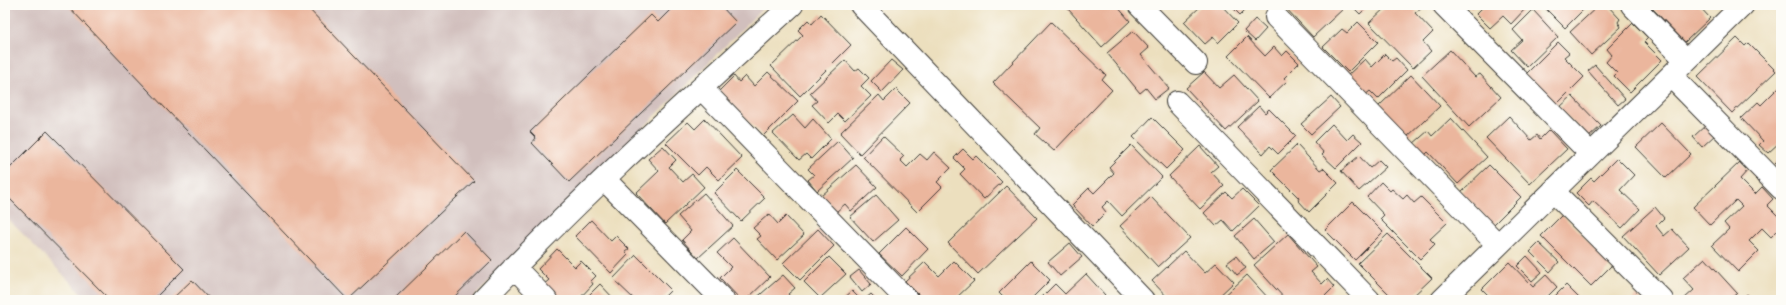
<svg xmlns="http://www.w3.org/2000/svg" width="1786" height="305" font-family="Delius,sans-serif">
<rect width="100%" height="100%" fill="#fdfcf7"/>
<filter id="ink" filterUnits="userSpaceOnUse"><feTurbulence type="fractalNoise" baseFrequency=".025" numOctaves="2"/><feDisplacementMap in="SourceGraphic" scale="8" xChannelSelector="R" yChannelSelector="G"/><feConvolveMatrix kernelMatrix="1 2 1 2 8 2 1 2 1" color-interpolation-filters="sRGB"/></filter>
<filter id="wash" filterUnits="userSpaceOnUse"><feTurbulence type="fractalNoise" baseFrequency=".012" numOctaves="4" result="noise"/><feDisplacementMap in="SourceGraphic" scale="16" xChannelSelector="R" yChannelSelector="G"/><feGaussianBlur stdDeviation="0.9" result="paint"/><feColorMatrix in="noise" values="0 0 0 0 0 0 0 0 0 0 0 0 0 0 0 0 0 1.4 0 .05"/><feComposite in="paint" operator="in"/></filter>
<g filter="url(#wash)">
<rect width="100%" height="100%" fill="#ecdfbe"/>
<path fill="#d1bfbd" d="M5,5H766L471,300H88L5,216Z"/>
<g id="blocks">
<path fill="#ebb69d" d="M67,5H305L474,181L348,300Z
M675,5H720L736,22L569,182L532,143L536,138L530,132L651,15L658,22Z
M1072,5H1116L1130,21L1102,47L1068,9Z
M1202,5H1221L1238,23L1218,43L1213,37L1205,44L1184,22Z
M1230,5H1250L1240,15Z
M1283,5H1341L1344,8L1313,37Z
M1351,5H1369L1360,14Z
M1388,5H1424L1415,13L1433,32L1423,42L1431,51L1413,68L1369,23Z
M1467,5H1476L1471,9Z
M1485,5H1523L1526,8L1511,24L1503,16L1490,28L1476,14Z
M1542,5H1588L1565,28Z
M1599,5H1607L1620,19L1618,22L1621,27L1591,55L1570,32Z
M1649,5H1698L1710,18L1685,42Z
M1533,10L1558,37L1527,67L1511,50L1522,40L1513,30Z
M821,14L851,45L800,96L771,66L803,35L798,30L808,20L812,24Z
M1255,19L1266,29L1255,41L1244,31Z
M1051,22L1106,75L1102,80L1112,90L1054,151L1035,134L1040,128L993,83Z
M1358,22L1378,42L1348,72L1323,47L1342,29L1347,33Z
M1633,23L1648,38L1644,42L1662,60L1630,92L1614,76L1617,73L1606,62L1612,55L1607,49Z
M1133,31L1149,48L1141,55L1169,88L1155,99L1146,88L1140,93L1107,53Z
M1247,37L1265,56L1274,47L1282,56L1287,51L1299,63L1284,78L1287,81L1269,98L1228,56Z
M1737,38L1745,46L1748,43L1776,71L1732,113L1697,77Z
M1558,42L1569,53L1564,57L1584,77L1555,106L1525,75Z
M1450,50L1475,77L1480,74L1501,97L1469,127L1422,76Z
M1385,54L1392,61L1396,58L1407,70L1378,99L1370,91L1364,96L1348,75L1365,59L1372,67Z
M845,60L855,71L859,68L869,78L861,86L871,96L845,121L838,114L829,123L812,105L817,101L810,93Z
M891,60L903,70L882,92L871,81Z
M1595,65L1625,99L1618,105L1588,71Z
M768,72L798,101L763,136L719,91L734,76L739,82L745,76L754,86Z
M1204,72L1219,88L1234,75L1258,101L1226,131L1186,88Z
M1411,75L1440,106L1407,137L1378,107Z
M1781,85V141L1768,153L1759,145L1763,141L1741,118L1758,102L1761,105Z
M896,89L910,103L860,154L840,133L879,95L884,101Z
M1572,96L1601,126L1588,138L1559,108Z
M1331,97L1340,107L1311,134L1301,124Z
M1259,106L1265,113L1269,109L1296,136L1278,154L1270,146L1263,154L1237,127Z
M793,115L805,128L813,119L831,139L811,159L806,154L799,160L773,133Z
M1509,116L1531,140L1537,135L1540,139L1549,130L1567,149L1530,184L1486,138Z
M1152,117L1185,150L1166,169L1133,137Z
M1451,118L1487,157L1458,184L1428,152L1424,156L1413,144L1428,131L1432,136Z
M705,119L742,158L719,180L706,167L698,175L666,143L688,122L695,129Z
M1661,123L1691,154L1666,178L1636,147Z
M1332,124L1347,140L1353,134L1362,142L1336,168L1322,155L1324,153L1314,142Z
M1707,124L1716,134L1702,147L1693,137Z
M47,131L184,269L153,300H110L5,194V173Z
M883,136L904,156L900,160L907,167L920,154L927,160L934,152L951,168L937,182L942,187L917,212L863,157Z
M838,141L853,158L817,191L808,180L814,175L808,169Z
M1131,145L1162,177L1122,216L1108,201L1102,207L1106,212L1092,226L1072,205L1089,188L1094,193L1114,173L1109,167Z
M1297,145L1320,170L1323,168L1338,183L1309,212L1298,200L1299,198L1271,170Z
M663,146L676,160L669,167L683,182L692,174L704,187L665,224L636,193L659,171L648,159Z
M1200,146L1218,166L1211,172L1224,186L1200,209L1169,176Z
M963,149L973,159L976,156L1002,182L984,199L960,174L965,169L954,158Z
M1359,156L1370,168L1379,160L1386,167L1359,191L1341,171Z
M1781,157V169L1775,163Z
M1617,158L1634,175L1620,190L1640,209L1622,228L1593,201L1589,206L1576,193L1591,178L1594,181Z
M1740,162L1748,170L1740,179L1755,194L1762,187L1773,199L1767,205L1781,219V227L1771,237L1762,228L1749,241L1759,251L1738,272L1712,245L1729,229L1724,223L1742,206L1736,200L1710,225L1693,207Z
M856,165L877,187L851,211L845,204L836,212L821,196Z
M1489,165L1521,197L1493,225L1461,192Z
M737,170L765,198L741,221L714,193Z
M1381,182L1390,191L1392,189L1403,199L1407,195L1414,203L1421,197L1447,223L1430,239L1435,244L1420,259L1380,219L1384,215L1367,197Z
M1006,186L1037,218L978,274L948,243Z
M1242,189L1259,206L1233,231L1223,220L1216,226L1204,213L1226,192L1232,198Z
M704,193L733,226L698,258L682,240L691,231L678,216Z
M876,195L898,220L873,242L850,217Z
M1151,197L1190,238L1158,267L1120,226Z
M1353,202L1383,232L1355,260L1325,230Z
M1655,207L1664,218L1656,226L1664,236L1672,229L1689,247L1659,275L1623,236Z
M769,214L778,224L786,216L804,235L777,260L757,239L761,236L753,228Z
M1562,215L1612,265L1591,286L1541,236Z
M1254,219L1274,242L1254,259L1235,236Z
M591,220L611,241L616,236L629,249L625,252L628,255L611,273L575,236Z
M906,227L928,249L902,276L879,254Z
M818,229L834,246L800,280L783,263Z
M464,231L492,260L451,300H393Z
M1288,234L1317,267L1311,272L1322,284L1327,279L1334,287L1321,300H1286L1254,265Z
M1388,234L1432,278L1409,300H1395L1358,263Z
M733,238L770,277L746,300H741L720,278L731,267L717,253Z
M1070,243L1082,257L1060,276L1048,262Z
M1539,243L1559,262L1550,272L1530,252Z
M557,249L575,267L581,261L596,276L591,281L593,284L578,300H559L543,285L549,280L538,269Z
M1184,251L1205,273L1216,263L1234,282L1215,300H1170L1152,281Z
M636,255L671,290L661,300H635L613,279Z
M1236,256L1246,268L1237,275L1227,263Z
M1527,256L1542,272L1532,281L1517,266Z
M829,257L846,274L820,298L804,282Z
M1705,258L1737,293L1729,300L1684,299L1694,290L1683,278Z
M954,261L974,281L954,300H924L905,281L925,262L939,276Z
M1031,261L1050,280L1030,300H1006L999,293Z
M1509,262L1533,287L1546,275L1557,287L1544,300H1493L1482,289Z
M859,270L871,284L862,292L850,277Z
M1086,274L1105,295L1100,300H1039L1055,284L1065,294Z
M783,275L795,288L788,294L793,300H754Z
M1247,275L1270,300H1220Z
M192,280L211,300H171Z
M600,284L615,300H584Z
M1566,285L1580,299L1551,300Z
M1781,290V300H1771Z
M852,291L861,300H842Z
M871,294L877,300H864Z
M1747,294L1753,300H1741Z
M1637,295L1642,300H1632Z"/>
</g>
</g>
<g filter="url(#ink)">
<use href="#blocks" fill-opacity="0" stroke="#3b3934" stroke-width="1"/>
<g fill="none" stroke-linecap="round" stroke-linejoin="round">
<defs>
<path id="minor" d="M861,5L1143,300
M1139,5L1196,63
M1444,5L1591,154
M1632,5L1686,60
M1276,17L1498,245
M1671,76L1781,188
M701,88L907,300
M1177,102L1369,300
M604,179L723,300
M1553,191L1662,300
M514,267L546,300
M483,300C581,196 687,101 792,5
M1442,300L1743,5"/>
</defs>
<use href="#minor" stroke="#3b3934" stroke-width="24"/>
<use href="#minor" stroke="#fff" stroke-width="22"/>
</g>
</g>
<rect width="1786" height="305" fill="none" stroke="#fdfcf7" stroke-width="20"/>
</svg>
